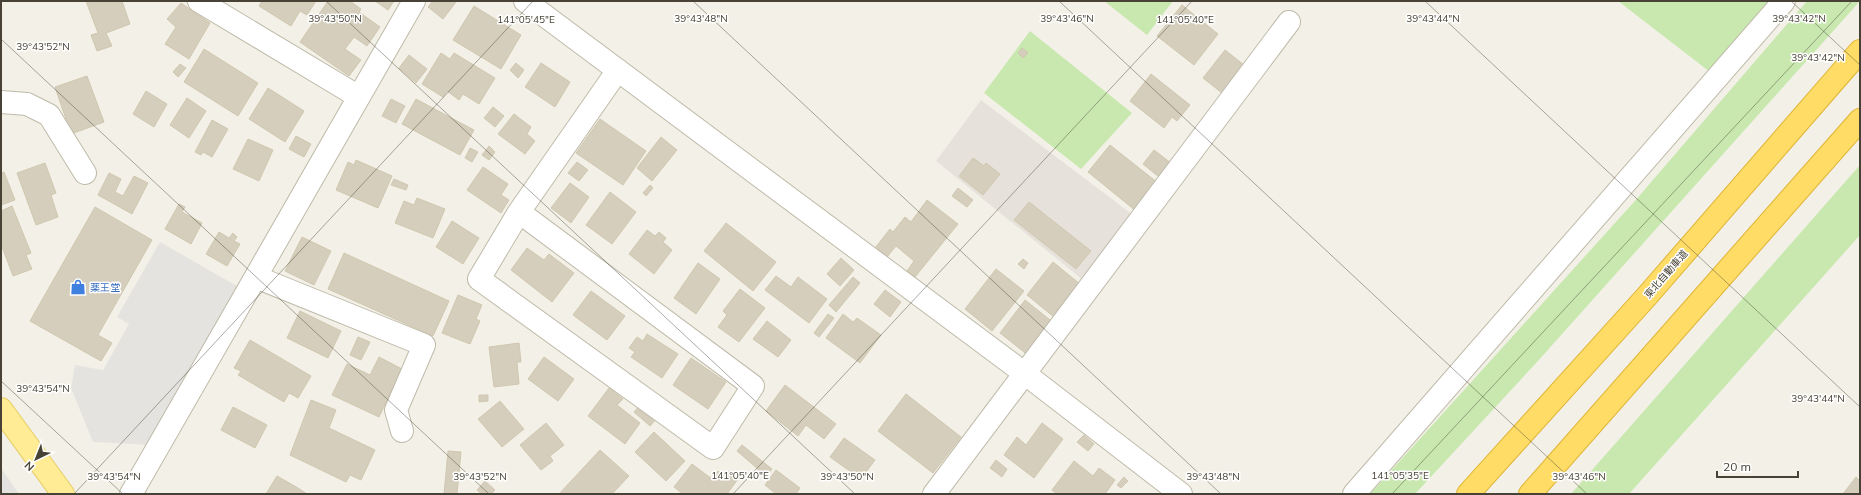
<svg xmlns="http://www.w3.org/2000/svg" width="1861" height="495" font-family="Mulish,'Noto Sans JP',sans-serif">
<rect width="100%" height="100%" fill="#f3f1e7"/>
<path fill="#e6e2db" d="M981,100L1133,215L1083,280L936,161Z"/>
<path fill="#c8e8af" d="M1104,1H1173L1147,35Z
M1618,1H1770L1710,72Z
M1807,1H1860L1537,362L1415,494H1370L1634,202Z
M1030,31L1132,113L1081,169L984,93Z
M1860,165V235L1629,494H1571Z"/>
<path fill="#e4e3df" d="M160,242L242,289L151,445L93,442L71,388L75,365L103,370L129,324L117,317Z
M1,468L19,494H1Z"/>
<path fill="#d5cebc" stroke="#d0c7af" d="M86,1H122L130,24L106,33L112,46L97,51L91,35L98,33Z
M262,1H316L307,15L300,11L291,26L259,6Z
M328,1H350L361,9L359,12L380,27L367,46L354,37L345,49L361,60L349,76L300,42Z
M375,1H394L388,10Z
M433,1H454L456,2L443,19L428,7Z
M181,3L210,23L189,59L165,44L176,27L167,19Z
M1182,5L1218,34L1194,65L1157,36Z
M474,6L521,35L501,69L453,40Z
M1022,48L1028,53L1023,58L1018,53Z
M204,49L258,83L238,116L184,82Z
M1225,50L1244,65L1222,93L1203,78Z
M441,53L450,59L454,53L495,78L479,104L463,94L459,100L447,91L443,97L422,84Z
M409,55L427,69L416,83L399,68Z
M516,63L524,70L518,78L510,70Z
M541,63L570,82L555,107L525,87Z
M180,64L186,68L178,77L173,72Z
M1151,74L1190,105L1177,121L1172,117L1164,128L1130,101Z
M87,76L104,122L71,134L55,87Z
M268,88L304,111L285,142L249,119Z
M146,91L167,104L154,127L133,114Z
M187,98L206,111L189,138L170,125Z
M391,99L405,106L396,123L382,116Z
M416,99L474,130L460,155L402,124Z
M493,107L504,116L495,127L484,118Z
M514,114L531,127L527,134L535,141L525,154L498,134Z
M600,119L646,151L623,185L576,153Z
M212,120L228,129L212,157L203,152L201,155L195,152Z
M296,136L311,144L304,157L289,149Z
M661,137L677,150L652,181L637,168Z
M248,139L273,150L259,181L233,169Z
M1110,145L1158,183L1136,211L1088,172Z
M489,146L495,152L489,160L482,155Z
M470,148L478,152L472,162L465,158Z
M1154,150L1171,163L1159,177L1143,164Z
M973,158L984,166L986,163L1000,174L983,195L959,176Z
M356,160L392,176L378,208L336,190L348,162L354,165Z
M577,162L588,170L579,181L568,173Z
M45,163L56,193L51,195L58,217L36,225L17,173Z
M483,167L508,184L501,195L509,200L501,213L467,190Z
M4,172L15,200L1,205V173Z
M109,173L121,179L115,192L123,196L134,176L148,183L132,214L98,195Z
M394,179L408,185L406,190L391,185Z
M570,183L589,197L571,223L551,208Z
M650,185L653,188L646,196L643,193Z
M958,188L973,200L967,207L952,196Z
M610,192L636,212L612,244L586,225Z
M417,198L445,209L433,238L395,223L404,201L414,205Z
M927,200L958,224L915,277L907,271L914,261L896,246L887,257L875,248L890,229L893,232L905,217L911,222Z
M1029,202L1091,251L1076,269L1014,220Z
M179,204L185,207L182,212L202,223L191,244L165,229Z
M12,206L31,253L26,255L32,269L13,276L1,244V211Z
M95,207L152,240L98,335L112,343L101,361L30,321Z
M452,221L479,238L463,264L436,247Z
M726,223L776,262L753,291L704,251Z
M647,230L655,236L659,232L666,238L663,242L672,250L654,274L629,254Z
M219,232L229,238L233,233L237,237L234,241L240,244L227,266L206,254Z
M302,237L331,251L314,285L285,271Z
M527,248L544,260L549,254L574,273L552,302L511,270Z
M344,253L449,301L433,336L328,289Z
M841,258L854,270L840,286L827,274Z
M1023,259L1028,263L1024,269L1018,264Z
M1053,262L1080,284L1054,317L1027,295Z
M698,263L720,279L696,314L674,298Z
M996,269L1024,291L992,331L965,309Z
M776,276L791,287L798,277L827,299L809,323L765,290Z
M853,277L860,283L836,312L829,305Z
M740,289L765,308L739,342L718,327L727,315L723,311Z
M885,290L901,302L890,317L874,304Z
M591,291L625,316L607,340L573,315Z
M458,295L482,305L476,319L480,321L470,344L442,333Z
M1025,300L1055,324L1029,356L1000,333Z
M300,311L341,331L328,358L287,338Z
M828,314L834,318L819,337L814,333Z
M843,314L853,322L857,318L881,335L860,363L826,338Z
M767,321L791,340L778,357L753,339Z
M647,334L678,354L662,378L631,357L635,352L629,348L637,337L643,341Z
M358,337L370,342L361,360L350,355Z
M250,340L311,376L298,398L289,393L284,402L238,375L241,371L234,368Z
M519,343L521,362H517L519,384L494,387L489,347Z
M379,357L402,369L379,417L332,395L347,364L370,375Z
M544,357L574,379L558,401L528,379Z
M691,358L726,382L708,409L673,385Z
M785,385L836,424L824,439L806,425L798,436L766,411Z
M609,388L623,399L617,405L640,423L625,444L588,416Z
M906,394L961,437L933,473L878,431Z
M479,395H488V401L479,402Z
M311,400L336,410L329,428L375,450L361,480L350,475L346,482L290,455Z
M500,401L524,429L502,447L478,419Z
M642,403L658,417L650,426L634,412Z
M233,407L267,425L255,448L221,430Z
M546,423L564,445L550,456L553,461L541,470L520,445Z
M1042,423L1063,439L1034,478L1004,455L1017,437L1026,445Z
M654,432L685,461L666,481L635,452Z
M1084,435L1094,444L1088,451L1077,442Z
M844,438L875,460L861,479L830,457Z
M742,445L772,469L766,476L737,451Z
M600,450L629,476L612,494H559Z
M448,451L461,452L457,494H444Z
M996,460L1007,469L1002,477L990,468Z
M1074,461L1093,476L1099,468L1115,480L1105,494H1057L1052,490Z
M692,464L712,479L718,471L724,476L728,471L738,479L727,494H683L674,487Z
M776,470L800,488L796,494H776L765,485Z
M277,476L298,488L307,494H266Z
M1124,477L1128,481L1121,488L1117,485Z
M1856,477L1860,481V494H1843Z
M485,481L495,490L491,494H482L477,490Z"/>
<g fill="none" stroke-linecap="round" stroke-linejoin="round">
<defs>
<path id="minor" d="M199,1L359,97
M525,1L1024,373L1181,494
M1,102L27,104L49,115L85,173
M519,212L753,386L713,448L479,279L519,212L618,70
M256,277L424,345L396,410L402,431
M131,494L414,1
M934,494L1289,22
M1354,494L1784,1"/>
<path id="major" d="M1,409L63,494"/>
<path id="highway" d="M1468,494L1647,296L1860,51
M1530,494L1860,120"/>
</defs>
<use href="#minor" stroke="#bfbaa9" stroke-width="24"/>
<use href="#major" stroke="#e5cc63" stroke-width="24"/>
<use href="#highway" stroke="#dfb335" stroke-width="24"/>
<use href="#minor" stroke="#fff" stroke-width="22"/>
<use href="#major" stroke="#ffec94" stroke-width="22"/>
<use href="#highway" stroke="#ffdc66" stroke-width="22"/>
</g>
<path fill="none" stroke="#474235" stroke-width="1" stroke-opacity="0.45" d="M326,1L855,494M693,1L1221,494M1059,1L1587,494M1425,1L1860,407M1791,1L1860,65M1,39L489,494M1,381L123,494M74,494L533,1M733,494L1192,1M1392,494L1852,1"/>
<defs>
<symbol id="shop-bare" viewBox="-9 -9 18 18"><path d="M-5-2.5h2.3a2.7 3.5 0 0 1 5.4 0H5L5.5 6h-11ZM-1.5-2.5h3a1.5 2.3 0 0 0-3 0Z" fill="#3f7fe0" stroke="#fff" stroke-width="2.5" paint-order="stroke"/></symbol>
</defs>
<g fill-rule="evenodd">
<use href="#shop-bare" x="67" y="276" width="22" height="22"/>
</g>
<g text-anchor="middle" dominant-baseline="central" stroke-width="3" stroke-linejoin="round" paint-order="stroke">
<g font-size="10" fill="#474235" stroke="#fff">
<text transform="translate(1666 274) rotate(-49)">東北自動車道</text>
</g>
<g font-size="10" fill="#366cbe" stroke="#fff" text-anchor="start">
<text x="90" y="287">薬王堂</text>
</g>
</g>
<g font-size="10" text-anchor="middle" fill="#474235" stroke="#fff" stroke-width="3" stroke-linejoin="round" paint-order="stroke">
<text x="335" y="22">39°43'50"N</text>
<text x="701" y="22">39°43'48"N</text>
<text x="1067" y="22">39°43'46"N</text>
<text x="1433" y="22">39°43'44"N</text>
<text x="1799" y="22">39°43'42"N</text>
<text x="526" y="23">141°05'45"E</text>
<text x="1185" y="23">141°05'40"E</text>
<text x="43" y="50">39°43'52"N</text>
<text x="1818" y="61">39°43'42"N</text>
<text x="43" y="392">39°43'54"N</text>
<text x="1818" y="402">39°43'44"N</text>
<text x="740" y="479">141°05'40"E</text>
<text x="1400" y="479">141°05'35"E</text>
<text x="114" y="480">39°43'54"N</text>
<text x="480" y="480">39°43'52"N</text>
<text x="847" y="480">39°43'50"N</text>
<text x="1213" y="480">39°43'48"N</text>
<text x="1579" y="480">39°43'46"N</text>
</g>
<rect width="1861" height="495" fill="none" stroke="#474235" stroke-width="4"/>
<g transform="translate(36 459) rotate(223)" stroke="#ffffff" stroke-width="3" paint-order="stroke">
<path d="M0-3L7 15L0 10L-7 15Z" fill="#474235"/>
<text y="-6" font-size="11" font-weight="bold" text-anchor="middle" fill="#474235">N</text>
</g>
<path d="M1717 471v6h81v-6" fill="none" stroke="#474235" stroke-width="2"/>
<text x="1723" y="471" font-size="12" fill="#474235" stroke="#ffffff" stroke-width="3" paint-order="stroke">20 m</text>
</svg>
